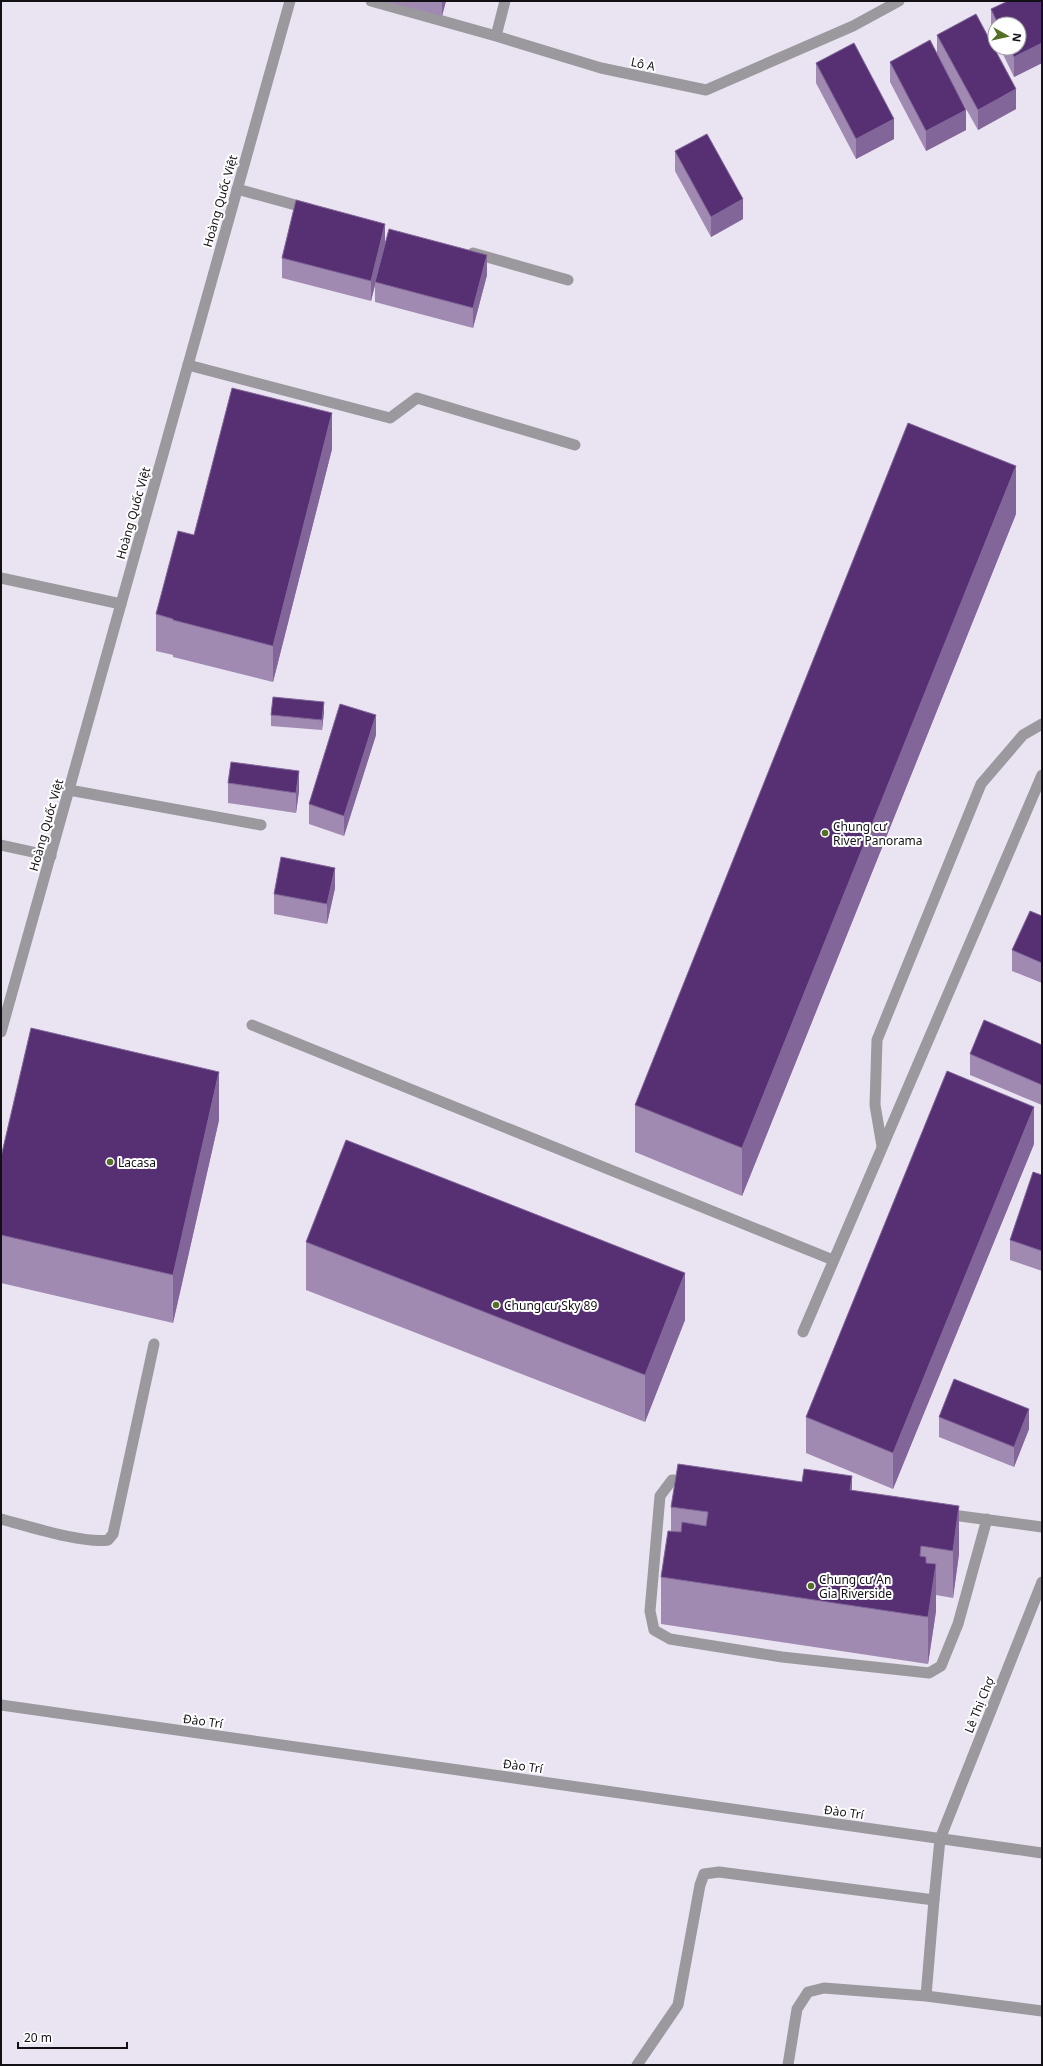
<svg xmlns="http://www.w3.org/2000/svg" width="1043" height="2066" font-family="'Noto Sans',sans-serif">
<rect width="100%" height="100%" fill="#eae3f2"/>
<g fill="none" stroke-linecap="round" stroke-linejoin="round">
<path stroke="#9b989e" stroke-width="11" d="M1,578L121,604
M1,845L51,856
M882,1146L875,1105L877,1040L981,784L1023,735L1042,724
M690,1481L672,1480L660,1496L650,1611L654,1630L670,1639L782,1657L929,1673L941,1666L958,1624L987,1519
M945,1514L1042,1527
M1,1519C28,1526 83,1544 108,1540L113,1534L154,1344
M926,1996L1042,2011
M788,2065L797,2009L808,1992L824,1988L926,1996L934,1900"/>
<path stroke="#9b989e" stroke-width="11" d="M371,1L496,36L601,68L706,90L853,26L899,1
M496,36L505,1
M237,189L310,209
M473,253L568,280
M188,365L390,418L417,398L575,445
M69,790L261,825
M252,1025L833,1260
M803,1332L1042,775
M637,2065L678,2005L700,1885L704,1874L719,1872L934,1900L940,1839L1042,1582"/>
<path stroke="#9b989e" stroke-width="11" d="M1,1032L290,1
M1,1705L1042,1853"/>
</g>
<path fill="#a08ab2" d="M384,1H446L442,16Z
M1042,1V63L1014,77L1000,48H1019V24H995V37L991,29V9Z
M937,35L1016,109L978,130L956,91L966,130L926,151L890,82V62L937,53Z
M816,63L894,139L856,159L816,83Z
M675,151L743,219L711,237L675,171Z
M385,244L487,275L473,328L375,302V285L371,301L282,278V258Z
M332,449L273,682L173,657V655L156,651V614L194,535Z
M1016,514L742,1196L635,1152V1105Z
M324,712L322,730L271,726V715Z
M376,735L344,836L309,824V804Z
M228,783L299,791L296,813L228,803Z
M335,888L327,924L274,914V894Z
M1042,916V983L1012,971V950Z
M1042,1045V1105L970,1075V1054Z
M219,1120L173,1323L1,1283V1157Z
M1034,1144L893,1489L806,1453V1417Z
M1042,1175V1271L1010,1260V1240Z
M306,1242L685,1320L645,1422L306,1290Z
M939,1417L1029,1429L1014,1467L939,1437Z
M852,1491L959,1554L953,1598L936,1595V1611L928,1664L661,1624V1577L671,1531V1507Z"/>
<path fill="#826699" d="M442,1H446L442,16Z
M1042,43V63L1014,77V57Z
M1016,89V109L978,130V110Z
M966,110V130L926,151V131Z
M894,119V139L856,159V139Z
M743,199V219L711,237V217Z
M385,224V244L375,282V285L371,301V281Z
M487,255V275L473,328V308Z
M332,413V449L273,682V646Z
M1016,466V514L742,1196V1148Z
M324,702V712L322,730V720Z
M376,715V735L344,836V816Z
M299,771V791L296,813V793Z
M335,868V888L327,924V904Z
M219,1072V1120L173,1323V1275Z
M1034,1107V1144L893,1489V1453Z
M685,1273V1320L645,1422V1375Z
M1029,1409V1429L1014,1467V1447Z
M852,1476V1523L850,1490Z
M959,1506V1554L953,1598V1551Z
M936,1564V1611L928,1664V1617Z"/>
<path fill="#563073" stroke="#826699" d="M1008,1H1042V43L1014,57L1010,48H1019V24H998L991,9Z
M976,14L1016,89L978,110L937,35Z
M930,40L966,110L926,131L890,62Z
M854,43L894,119L856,139L816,63Z
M707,134L743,199L711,217L675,151Z
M296,200L385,224L371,281L282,258Z
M389,229L487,255L473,308L375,282Z
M232,388L332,413L273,646L173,620V619L156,614L178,531L194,535Z
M908,423L1016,466L742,1148L635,1105Z
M273,697L324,702L322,720L271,715Z
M340,704L376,715L344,816L309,804Z
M231,762L299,771L296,793L228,783Z
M281,857L335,868L327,904L274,894Z
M1030,911L1042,916V963L1012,950Z
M984,1020L1042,1045V1085L970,1054Z
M31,1028L219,1072L173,1275L1,1235V1157Z
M947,1071L1034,1107L893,1453L806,1417Z
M346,1140L685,1273L645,1375L306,1242Z
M1033,1172L1042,1175V1251L1010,1240Z
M954,1379L1029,1409L1014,1447L939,1417Z
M678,1464L802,1482L804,1469L852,1476L850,1490L959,1506L953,1551L921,1546L920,1556L926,1557V1563L936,1564L928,1617L661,1577L668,1531L681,1532L682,1522L706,1526L708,1512L671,1507Z"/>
<g fill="#537126" stroke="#fff" stroke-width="1.5">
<circle cx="825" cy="833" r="4"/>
<circle cx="110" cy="1162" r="4"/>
<circle cx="496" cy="1305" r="4"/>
<circle cx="811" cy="1586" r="4"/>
</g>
<g text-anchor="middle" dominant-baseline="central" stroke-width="4" stroke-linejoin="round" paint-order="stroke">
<g font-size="12" fill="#121015" stroke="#fff">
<text transform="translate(643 64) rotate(12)">Lô A</text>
<text transform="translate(220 201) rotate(-74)">Hoàng Quốc Việt</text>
<text transform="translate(133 513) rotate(-74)">Hoàng Quốc Việt</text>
<text transform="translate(46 825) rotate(-74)">Hoàng Quốc Việt</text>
<text transform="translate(979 1705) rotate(-68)">Lê Thị Chợ</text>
<text transform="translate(203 1721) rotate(8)">Đào Trí</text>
<text transform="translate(523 1766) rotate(8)">Đào Trí</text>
<text transform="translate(844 1812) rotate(8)">Đào Trí</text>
</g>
<g font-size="12" fill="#121015" stroke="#fff" text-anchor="start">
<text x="833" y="826">Chung cư<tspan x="833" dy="14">River Panorama</tspan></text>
<text x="118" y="1162">Lacasa</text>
<text x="504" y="1305">Chung cư Sky 89</text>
<text x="819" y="1579">Chung cư An<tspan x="819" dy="14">Gia Riverside</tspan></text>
</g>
</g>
<rect width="1043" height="2066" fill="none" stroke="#121015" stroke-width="4"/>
<g transform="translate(1007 36) rotate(98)"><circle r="19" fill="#ffffff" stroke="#a09fa1"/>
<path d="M0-3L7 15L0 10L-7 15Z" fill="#537126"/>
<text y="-6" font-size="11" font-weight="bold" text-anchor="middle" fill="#121015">N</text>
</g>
<path d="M18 2042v6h109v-6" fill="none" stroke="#121015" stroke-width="2"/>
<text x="24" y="2042" font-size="12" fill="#121015" stroke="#ffffff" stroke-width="3" paint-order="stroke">20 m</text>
</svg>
